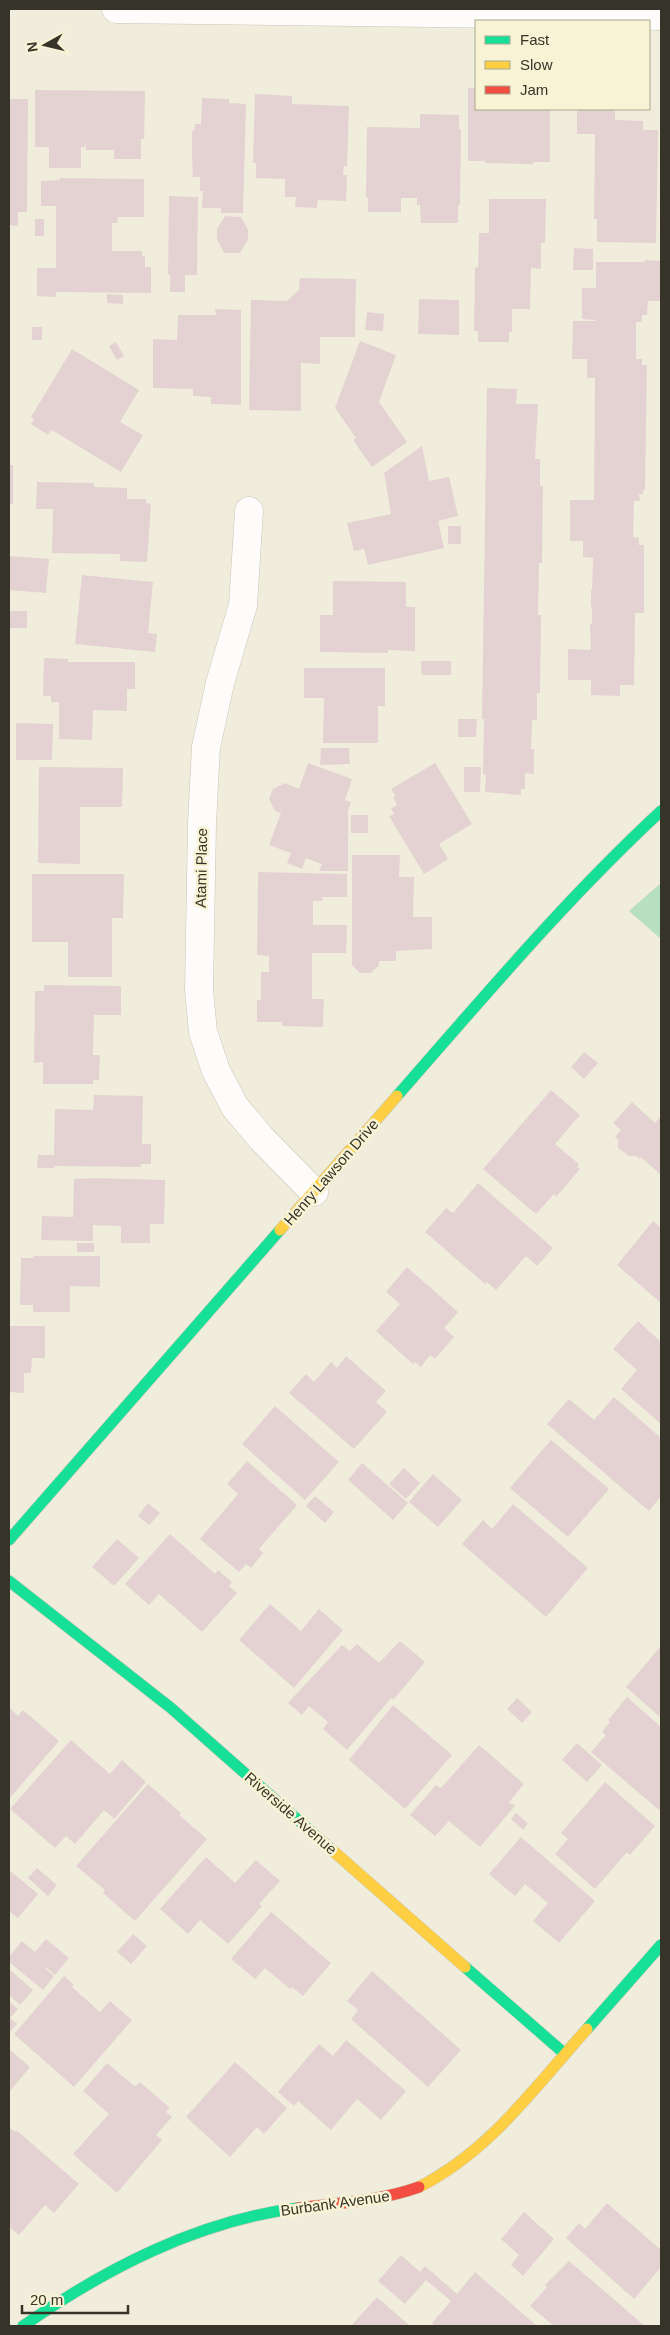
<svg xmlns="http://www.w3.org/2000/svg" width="670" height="2335" font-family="Helvetica,sans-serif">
<rect width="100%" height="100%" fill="#f0eddc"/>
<path fill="#b6e0bf" d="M661,883V939L629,911Z"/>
<path fill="#e3d2d1" d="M468,88H476V109H550V162H533V164L485,163V161H468Z
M35,90L145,91L144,139H141V159H114V150H86L85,138V147H81V168H49V147H35Z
M255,94L292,96V104L349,106L347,166H344L343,175H347L346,201L318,200L317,208L295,207L296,197H285V179L256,178V163H253Z
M202,98L229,99V103L246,104L243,213H221V208H202L203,191H200V177H193L192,159V131H194L195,124H201Z
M9,99H28L27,212H18V226L9,225Z
M577,109H615V120L643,121V130H658L656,243L597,242V219H594L595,134H577Z
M420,114L459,115V129H461L460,205H458V223H421L420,205H417V198H401V212H368V198L366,197L367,127L420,128Z
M60,178L144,179V217H117L118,223H112V251H142V256H145V267H151V293L56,292V297L37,296V268H56V206H41V181L60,180Z
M169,196L198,197L197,275H185V292H170V275L168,274Z
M489,199H546L545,243H541V269L531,268L530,309H512V332H509V342H478V331H474L475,267L478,268L479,233H489Z
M225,216L241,217L248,230V240L240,253H224L217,239V229Z
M35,219H44V236H35Z
M574,248L593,249V270H573Z
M645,260L661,261V301H648L647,315H642V322H636V359H642V365H647L645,490H643V494H639L640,501H634L633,537L639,538V545H644V613H635L634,685H620V696L591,695V680H568V649L591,650L590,624H592V607H591V590H592L593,558L583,557V541H570V500H594L595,378H587V359H572L573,321H596V320L582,319V288H596V262H645Z
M300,278L356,279L355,337H320V364L301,363V411L249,410L251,300L287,301L299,290Z
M107,294L123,295V304L107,303Z
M419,299L459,300V335L418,334Z
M215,309L241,310V405L211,404V397L193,396V389L153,388V339L177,340L178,315H216Z
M367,312L384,314L383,331L365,330Z
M32,327H42V340H32Z
M360,341L396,355L379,402L407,442L372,467L353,440L356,438L335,408Z
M116,342L124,356L117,360L109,346Z
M72,349L139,390L120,422L143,435L121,472L52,430L48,435L31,424L34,419L31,417Z
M487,388L517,389L516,404H538L535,459H540V486H543L542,563H539L538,615H541L540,693H537V720H532L531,749H534V774L525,773V789H521V795L485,792L486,775L483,774L484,719H482Z
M422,446L429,481L449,477L458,516L438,521L444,548L368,565L364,549L354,551L347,523L391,514L384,473Z
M9,465H13V504H9Z
M37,482L94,483V487L127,488V499H146V503L151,504L147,562L120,561V554L52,553L53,509H36Z
M448,526H461V544H448Z
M9,556L49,559L46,593L9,590Z
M82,575L153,582L148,633L157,634L155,652L75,644Z
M333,581L406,582V607H415V651L388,650V653L320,652V615H333Z
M9,611H27V628H9Z
M44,658L68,659V662H135V689H127V711L93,710L92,740L59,739V702H51V696H43Z
M421,661H451V675H422Z
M304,668H385V706H378V743H323L324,698H304Z
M458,719H477L476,737H458Z
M16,723L53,724L52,760H16Z
M321,748H349L350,764L320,765Z
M308,763L352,779L345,800L351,802L348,810V871H319L322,864L306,858L302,869L287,863L291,853L269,845L281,813L275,811L269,799L273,789L285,783L299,789Z
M435,763L472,824L439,844L448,859L424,874L389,816L394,814L391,809L397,805L393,797L396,796L391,789Z
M39,767L123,768L122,807H80V864L38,863Z
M464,767H481L480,792H464Z
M351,815H368V833H351Z
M352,855H400L399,877H414L413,917H432V949L396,951V961H379V965L371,973H360L352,965Z
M258,872L347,874V897H322L323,901H313V925H347L346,953H312V999H324L323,1027L282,1026V1022H257V1000H261V972H269V956L257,955Z
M32,874H124L123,918H112V977H68V942H32Z
M44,985L121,986V1015H94L93,1055H100L99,1080H93V1084H43V1062L34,1063L35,991H44Z
M584,1052L598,1063L584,1079L571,1067Z
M551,1090L580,1115L555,1144L579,1164L577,1167L580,1169L556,1197L554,1194L536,1214L483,1169Z
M94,1095L143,1096L142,1144H151V1164H141V1167L54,1166V1168H37L38,1155H54L55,1109L93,1110Z
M632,1102L655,1123L661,1116V1175L641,1157L640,1159L636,1156H629L618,1148V1140L615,1137L621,1130L613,1123Z
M94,1178L165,1180L164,1224H150V1243H121V1226L93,1225V1241L41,1240L42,1216L73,1217L74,1179Z
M478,1183L553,1248L537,1266L526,1256L496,1290L487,1282L485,1284L425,1232L446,1208L453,1213Z
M653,1221L661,1228V1303L617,1265Z
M77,1243H94V1252H77Z
M33,1256H100V1287L70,1286V1312H33V1305H20L21,1258H34Z
M407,1267L458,1312L444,1328L454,1337L435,1359L430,1355L421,1367L415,1362L413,1364L376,1331L400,1304L386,1292Z
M638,1321L661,1342V1424L621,1389L637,1370L613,1349Z
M9,1326H45V1358H32L31,1373H24V1393L9,1392Z
M346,1356L386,1391L376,1402L387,1412L354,1449L289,1393L306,1374L314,1382L331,1362L337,1368Z
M614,1397L661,1438V1496L649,1511L547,1424L569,1399L594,1420Z
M275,1406L339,1462L305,1500L242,1444Z
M551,1440L609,1489L568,1537L510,1488Z
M247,1461L297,1505L259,1549L263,1553L251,1568L246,1564L239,1572L200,1539L238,1494L227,1484Z
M362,1463L408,1503L393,1520L348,1480Z
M404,1468L420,1483L406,1499L389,1484Z
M433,1474L462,1500L438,1527L409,1502Z
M315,1496L334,1512L325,1523L306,1506Z
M148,1503L160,1513L149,1525L138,1516Z
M513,1504L588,1568L546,1617L462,1544L483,1520L492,1529Z
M170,1534L215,1574L218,1570L232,1582L229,1586L237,1593L202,1632L159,1594L149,1605L125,1584Z
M117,1539L139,1558L114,1586L92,1567Z
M270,1604L301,1631L319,1609L343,1630L294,1688L239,1640Z
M400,1641L425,1662L394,1699L391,1698L347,1750L323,1729L328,1722L309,1706L302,1715L288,1703L342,1645L350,1651L357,1644L379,1663Z
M661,1646V1718L626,1687Z
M627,1697L661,1727V1807L659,1810L591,1752L606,1735L602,1732L610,1722L608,1720Z
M517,1698L532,1712L522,1723L507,1709Z
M393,1705L452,1755L405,1809L349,1760Z
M9,1707L18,1716L23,1710L59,1741L9,1799Z
M71,1740L110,1774L122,1760L146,1782L114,1819L104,1810L75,1844L66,1836L55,1848L10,1809Z
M577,1743L602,1765L587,1782L562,1760Z
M479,1745L524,1784L509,1802L515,1806L480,1847L449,1821L435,1836L410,1815L436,1785L441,1788Z
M605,1782L655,1826L630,1855L627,1852L595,1889L555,1854L568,1839L561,1833Z
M148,1784L181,1813L179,1815L207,1839L135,1921L103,1893L105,1890L76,1866Z
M516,1813L528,1823L523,1830L511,1819Z
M521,1837L595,1901L559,1943L533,1921L548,1903L525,1884L515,1896L489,1874Z
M206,1857L235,1883L256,1860L280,1881L259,1904L262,1906L228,1944L200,1920L188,1934L160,1909Z
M37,1868L57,1885L48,1896L28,1878Z
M9,1870L38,1894L18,1918L9,1911Z
M271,1912L331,1963L303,1996L292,1987L290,1989L265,1968L255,1979L231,1959Z
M133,1934L147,1946L131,1964L117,1952Z
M46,1939L69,1958L55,1975L46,1967L45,1968L54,1976L43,1990L9,1962V1957L22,1941L35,1952Z
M9,1969L33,1990L20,2005L9,1995Z
M372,1971L461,2050L428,2087L351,2019L358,2010L347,2001Z
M64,1976L74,1985L72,1987L100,2012L110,2001L132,2020L74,2087L14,2034Z
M9,2001L18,2009L10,2018L17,2024L9,2033Z
M346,2040L406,2091L381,2120L357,2099L331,2130L298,2101L294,2106L278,2092L319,2044L333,2056Z
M9,2049L30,2067L9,2092Z
M235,2062L287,2108L264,2134L257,2127L230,2157L186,2117Z
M107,2063L133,2085L136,2086L140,2082L170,2108L166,2112L172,2117L156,2135L162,2140L117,2193L73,2154L109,2114L83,2091Z
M9,2127L15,2132L16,2130L79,2184L54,2213L45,2205L19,2235L9,2227Z
M607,2203L661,2250V2267L634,2299L566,2238L579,2223L585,2229Z
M524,2212L554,2239L523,2276L511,2265L519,2255L501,2239Z
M401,2255L420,2272L425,2266L457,2294L475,2272L537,2326H435L432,2323L451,2301L426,2280L405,2304L378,2281Z
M569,2261L645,2326H554L530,2306L547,2287L545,2285Z
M377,2297L410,2326H351Z"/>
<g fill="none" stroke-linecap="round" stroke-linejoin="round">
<defs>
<path id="street" d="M116,9L661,16
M249,511L243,605L220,683L206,747L202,823L199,990L203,1032L216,1071L235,1107L261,1138L314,1192"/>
<path id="fast" d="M397,1096C482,999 566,899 661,811
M9,1540L280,1230
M9,1581L171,1708L332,1850
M465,1967L565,2054
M587,2029L661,1945
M23,2326C105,2269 197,2221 298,2208"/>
<path id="slow" d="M280,1230L397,1096
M332,1850L465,1967
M419,2187C490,2151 535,2087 587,2029"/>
<path id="jam" d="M298,2208C339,2203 380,2201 419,2187"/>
</defs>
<use href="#street" stroke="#c8c5b8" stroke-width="29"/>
<use href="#fast" stroke="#c8c5b8" stroke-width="12"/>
<use href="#slow" stroke="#c8c5b8" stroke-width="12"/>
<use href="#jam" stroke="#c8c5b8" stroke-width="12"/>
<use href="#street" stroke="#fdfcfa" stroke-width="28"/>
<use href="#fast" stroke="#16e098" stroke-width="11"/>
<use href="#slow" stroke="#ffcf43" stroke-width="11"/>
<use href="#jam" stroke="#f24e42" stroke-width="11"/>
</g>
<g text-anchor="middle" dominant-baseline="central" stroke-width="5" stroke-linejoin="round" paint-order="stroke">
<g font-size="15" fill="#363428" stroke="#f8f3d4">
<text transform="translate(201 868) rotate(-89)">Atami Place</text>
<text transform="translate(331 1172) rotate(-49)">Henry Lawson Drive</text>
<text transform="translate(291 1813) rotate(41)">Riverside Avenue</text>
<text transform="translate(335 2203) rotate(-8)">Burbank Avenue</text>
</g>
</g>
<rect width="670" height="2335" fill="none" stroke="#363428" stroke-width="20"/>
<rect x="475" y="20" width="175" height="90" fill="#f8f3d4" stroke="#aaa78f"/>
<rect x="485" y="36" width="25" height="8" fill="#16e098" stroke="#aaa78f"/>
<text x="520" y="45" font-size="15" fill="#363428">Fast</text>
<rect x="485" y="61" width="25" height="8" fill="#ffcf43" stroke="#aaa78f"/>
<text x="520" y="70" font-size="15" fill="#363428">Slow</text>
<rect x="485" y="86" width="25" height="8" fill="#f24e42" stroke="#aaa78f"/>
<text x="520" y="95" font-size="15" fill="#363428">Jam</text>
<g transform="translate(45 45) rotate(262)" stroke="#f8f3d4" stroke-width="4" paint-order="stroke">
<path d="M0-4L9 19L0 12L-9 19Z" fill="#363428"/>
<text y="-8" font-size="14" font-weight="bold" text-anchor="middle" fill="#363428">N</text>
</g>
<path d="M22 2305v8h106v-8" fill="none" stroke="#363428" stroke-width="2.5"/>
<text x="30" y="2305" font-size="15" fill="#363428" stroke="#f8f3d4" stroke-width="4" paint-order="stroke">20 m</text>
</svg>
